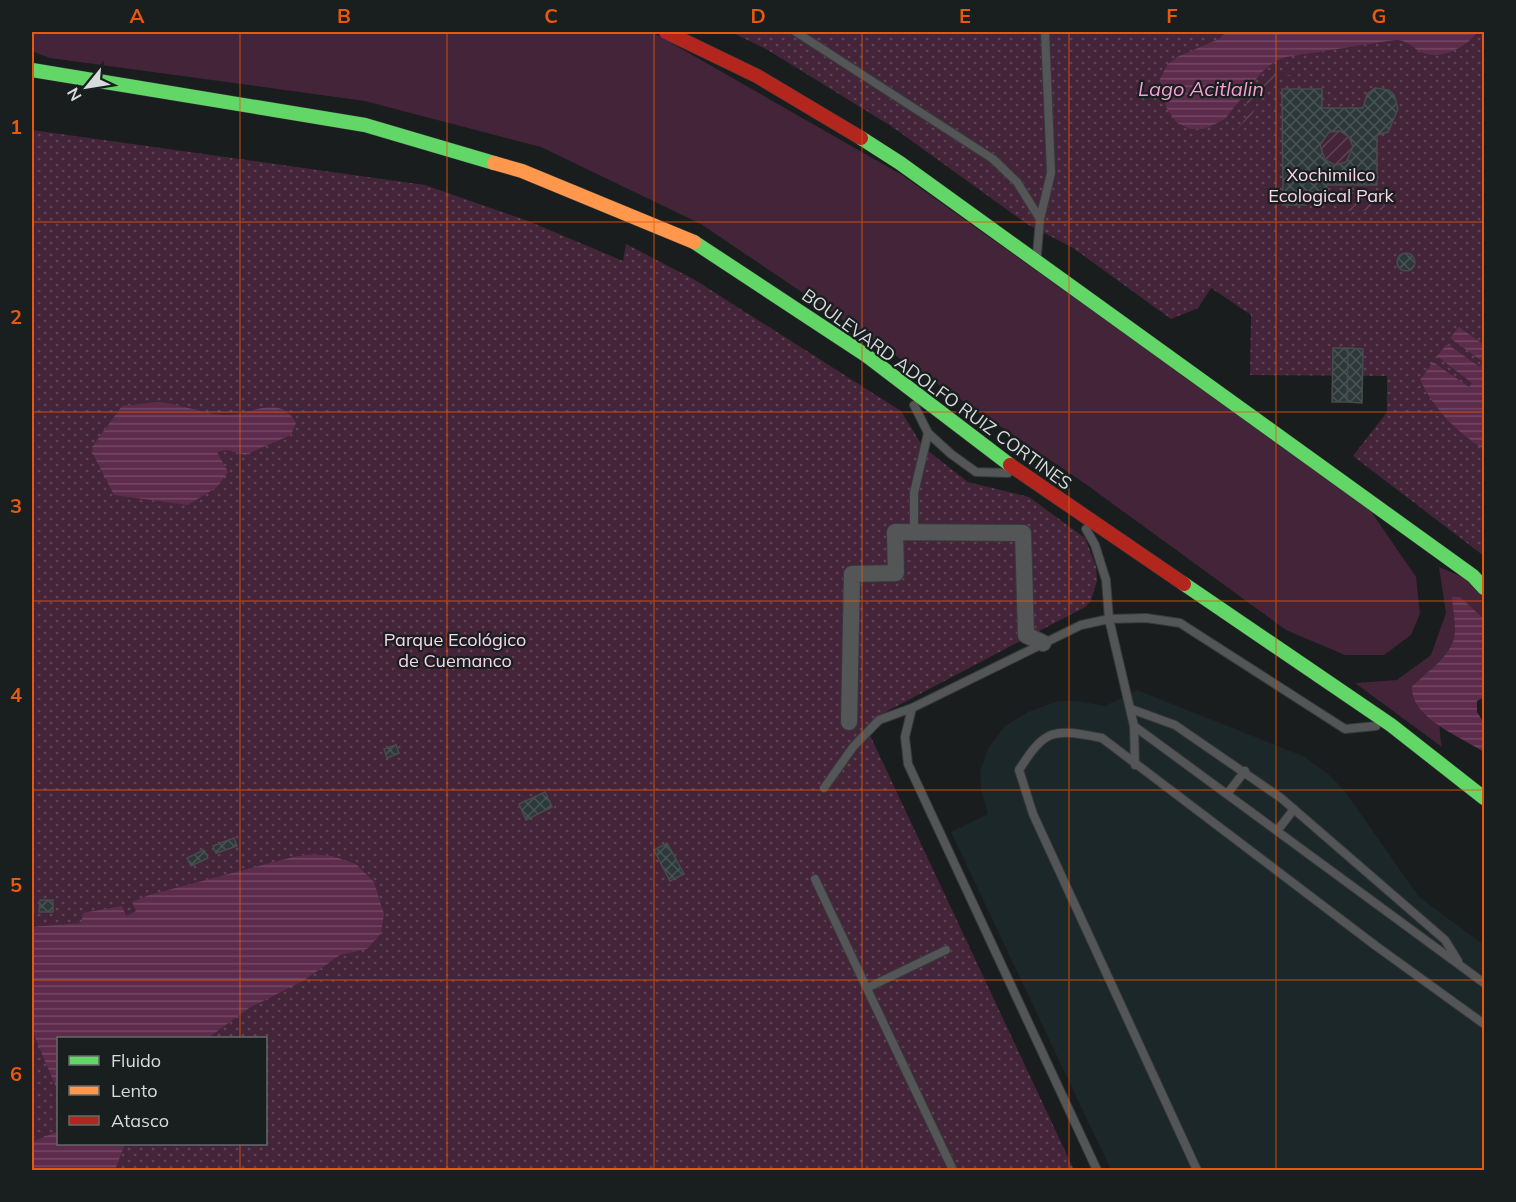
<svg xmlns="http://www.w3.org/2000/svg" width="1516" height="1202" font-family="Mulish,sans-serif">
<defs>
<pattern id="park-dots" width="8" height="8" patternUnits="userSpaceOnUse" patternTransform="scale(1.5)"><rect width="8" height="8" fill="#442439"/><path d="M2 2h.1M6 6h.1" fill="none" stroke="#5e4355" stroke-width="1.8" stroke-linecap="round"/></pattern>
<pattern id="garden-furrows" width="10" height="10" patternUnits="userSpaceOnUse" patternTransform="scale(1.5)"><rect width="10" height="10" fill="#442439"/><path d="M-1 1l2-2M0 10L10 0M9 11l2-2" fill="none" stroke="#5e4355"/></pattern>
<pattern id="water-rules" width="6" height="5" patternUnits="userSpaceOnUse" patternTransform="scale(1.5)"><rect width="6" height="5" fill="#5d2b4c"/><path d="M0 2.5h6" fill="none" stroke="#744965"/></pattern>
<pattern id="building-cross-hatch" width="8" height="8" patternUnits="userSpaceOnUse" patternTransform="scale(1.5)"><rect width="8" height="8" fill="#2c3839"/><path d="M0 0l8 8M0 8l8-8" fill="none" stroke="#4a5455"/></pattern>
</defs>
<rect width="100%" height="100%" fill="#1a1d1e"/>
<path fill="#1c2729" d="M1137,690L1303,756L1328,774L1344,790L1419,897L1484,945V1170H1111L951,832L988,814L981,789L980,771L989,747L1005,726L1028,712L1058,701H1077L1105,706Z"/>
<path fill="#442439" d="M32,32H652L902,175L1368,507L1416,577L1420,614L1411,635L1384,655H1345L1286,630L1087,485L701,224L541,147L365,101L50,58L32,51Z
M1439,567L1484,586V651C1455,682 1432,701 1442,747L1355,683L1397,680L1431,655L1446,613Z"/>
<path fill="url(#park-dots)" fill-rule="evenodd" d="M731,32H1484V556L1353,456L1387,412V376L1250,375L1251,315L1211,288L1198,308L1171,319L1073,248L1027,224L891,126L766,49Z
M32,130L425,185L528,221L623,261L626,244L695,280L901,411L923,447L968,482L1029,497L1085,538L1096,566L1097,581L1091,601L1085,607L876,717L869,733L1074,1170H32ZM58,1038H266V1144H58Z"/>
<path fill="url(#garden-furrows)" d="M1283,73L1293,76C1245,76 1265,126 1233,134L1247,117L1250,107L1246,102C1256,89 1265,75 1283,73Z
M1319 148a17 17 0 1 1 34 0a17 17 0 1 1-34 0Z
M1345,192H1385V210L1345,211Z"/>
<path fill="url(#water-rules)" d="M1226,32H1477C1468,46 1443,59 1426,54C1413,50 1410,40 1395,40L1286,57L1274,62L1261,73L1225,119L1204,129H1190L1176,122L1166,107L1160,79L1167,65L1177,57L1219,39Z
M1459,327L1484,345V449C1456,432 1435,410 1420,380L1433,362L1469,387L1472,383L1437,356L1447,344L1480,367L1483,362L1450,338Z
M158,402C180,404 201,413 223,415C249,417 279,392 296,423L291,435L245,455L227,450L217,452L228,472L217,487L188,505L114,495L93,454L92,447L122,406Z
M1452,597H1460L1484,619V697L1477,701V712L1484,723V752C1461,737 1411,718 1412,687C1428,670 1454,656 1455,631C1455,620 1453,608 1452,597Z
M312,854L332,856L356,864L374,882L384,914L381,933L367,949L340,955L303,981L249,1008L208,1038H58V1092L32,1030V927L81,923L83,913L122,906L126,916L136,911L132,902L149,895L293,857Z
M58,1131V1144H125L115,1170H32V1142Z"/>
<path fill="url(#building-cross-hatch)" stroke="#484b4c" stroke-width="1.5" fill-rule="evenodd" d="M1375,88L1389,90L1394,95L1398,109L1388,132L1377,135V185H1327V192H1306V205H1283L1282,89H1322V108H1363L1367,94ZM1340,131L1349,137L1353,147L1346,162L1335,165L1325,160L1320,145L1329,132Z
M1397 262a9 9 0 1 1 18 0a9 9 0 1 1-18 0Z
M1333,348H1348L1347,402H1332Z
M1348,348L1363,349L1362,403L1347,402Z
M396,745L399,753L387,758L384,749Z
M545,792L552,807L526,820L519,804Z
M234,838L237,846L216,853L213,846Z
M667,843L684,874L670,881L654,850Z
M204,850L208,858L191,866L187,858Z
M40,900H53V912H39Z"/>
<g fill="none" stroke-linecap="round" stroke-linejoin="round">
<defs>
<path id="lane" d="M796,32L993,159L1017,182L1040,219
M1037,254L1040,219L1051,173L1045,32
M914,405L928,433L951,454L976,472L1008,473
M1086,529L1095,545L1106,580L1109,619L1134,726L1135,765
M914,532V493L928,433
M912,708L905,737L908,764L1097,1170
M1131,709L1175,725L1281,798L1445,940L1458,961
M1134,726L1484,983
M824,788L853,747L879,720L912,708L1081,625L1109,619L1146,618L1180,623L1345,729L1376,726
M1227,794L1245,771
M1277,831L1294,809
M815,879L953,1170
M867,988L946,950
M1197,1170L1033,814L1019,770C1046,727 1054,729 1102,738L1376,946L1484,1024"/>
<path id="street" d="M849,722L852,574L896,573L895,532L1023,533L1026,635L1043,643"/>
<path id="fast" d="M32,70L365,125L494,163
M861,138L900,163L1473,576L1484,588
M694,242L867,356L1010,465
M1184,584L1391,725L1484,798"/>
<path id="slow" d="M494,163L522,171L694,242"/>
<path id="jam" d="M666,32L757,76L861,138
M1010,465L1184,584"/>
</defs>
<use href="#lane" stroke="#37393a" stroke-width="10"/>
<use href="#street" stroke="#37393a" stroke-width="18"/>
<use href="#fast" stroke="#37393a" stroke-width="15"/>
<use href="#slow" stroke="#37393a" stroke-width="15"/>
<use href="#jam" stroke="#37393a" stroke-width="15"/>
<use href="#lane" stroke="#535556" stroke-width="8"/>
<use href="#street" stroke="#535556" stroke-width="16"/>
<use href="#fast" stroke="#63d668" stroke-width="14"/>
<use href="#slow" stroke="#ff974d" stroke-width="14"/>
<use href="#jam" stroke="#b3261e" stroke-width="14"/>
</g>
<path fill="none" stroke="#e8590c" stroke-width="1.5" stroke-opacity="0.55" d="M240,32V1038M447,32V1170M654,32V1170M862,32V1170M1069,32V1170M1276,32V1170M32,222H1484M32,412H1484M32,601H1484M32,790H1484M32,980H1484M240,1144V1170"/>
<g text-anchor="middle" dominant-baseline="central" stroke-width="4.5" stroke-linejoin="round" paint-order="stroke">
<g font-size="18" fill="#f9d5ea" stroke="#191e1f">
<text x="1331" y="174">Xochimilco<tspan x="1331" dy="21">Ecological Park</tspan></text>
<text x="455" y="639">Parque Ecológico<tspan x="455" dy="21">de Cuemanco</tspan></text>
</g>
<g font-size="18" fill="#d8dbdc" stroke="#191e1f">
<text transform="translate(937 389) rotate(36)">BOULEVARD ADOLFO RUIZ CORTINES</text>
</g>
<g font-size="20" font-style="italic" fill="#f69fd5" stroke="#191e1f">
<text x="1201" y="88">Lago Acitlalin</text>
</g>
</g>
<rect width="1516" height="1202" fill="none" stroke="#191e1f" stroke-width="66"/>
<rect x="57" y="1037" width="210" height="108" fill="#191e1f" stroke="#656a6b" stroke-width="1.5"/>
<rect x="69" y="1056" width="30" height="9" fill="#63d668" stroke="#656a6b" stroke-width="1.5"/>
<text x="111" y="1067" font-size="18" fill="#d8dbdc">Fluido</text>
<rect x="69" y="1086" width="30" height="9" fill="#ff974d" stroke="#656a6b" stroke-width="1.5"/>
<text x="111" y="1097" font-size="18" fill="#d8dbdc">Lento</text>
<rect x="69" y="1116" width="30" height="9" fill="#b3261e" stroke="#656a6b" stroke-width="1.5"/>
<text x="111" y="1127" font-size="18" fill="#d8dbdc">Atasco</text>
<g transform="translate(87 87) rotate(240)" stroke="#191e1f" stroke-width="4.5" paint-order="stroke">
<path d="M0-4.5L10 22L0 15L-10 22Z" fill="#d8dbdc"/>
<text y="-9" font-size="16" font-weight="bold" text-anchor="middle" fill="#d8dbdc">N</text>
</g>
<rect x="33" y="33" width="1450" height="1136" fill="none" stroke="#e8590c" stroke-width="2"/>
<g font-size="20" text-anchor="middle" font-weight="bold" fill="#e8590c">
<text x="137" y="23">A</text>
<text x="344" y="23">B</text>
<text x="551" y="23">C</text>
<text x="758" y="23">D</text>
<text x="965" y="23">E</text>
<text x="1172" y="23">F</text>
<text x="1379" y="23">G</text>
<text x="16" y="134">1</text>
<text x="16" y="324">2</text>
<text x="16" y="513">3</text>
<text x="16" y="702">4</text>
<text x="16" y="892">5</text>
<text x="16" y="1081">6</text>
</g>
</svg>
